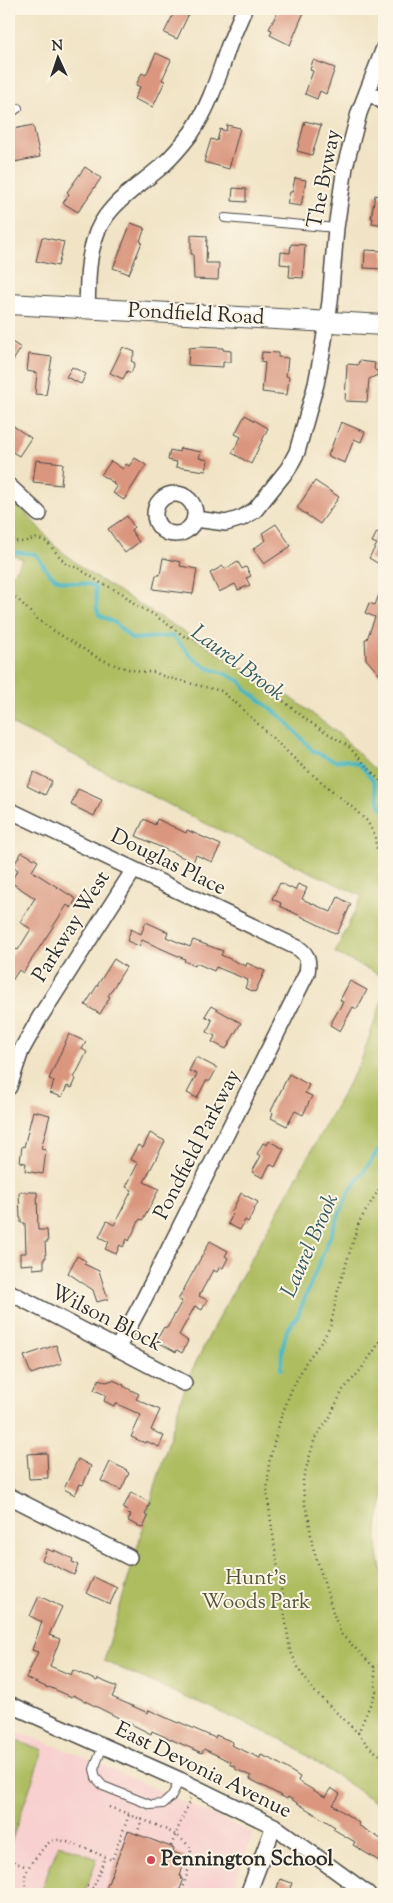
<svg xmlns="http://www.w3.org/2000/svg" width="393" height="1903" font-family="'Sorts Mill Goudy',serif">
<rect width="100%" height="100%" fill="#fcf5e5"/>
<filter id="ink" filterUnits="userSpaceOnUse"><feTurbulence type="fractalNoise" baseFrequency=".02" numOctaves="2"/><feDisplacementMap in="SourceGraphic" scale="10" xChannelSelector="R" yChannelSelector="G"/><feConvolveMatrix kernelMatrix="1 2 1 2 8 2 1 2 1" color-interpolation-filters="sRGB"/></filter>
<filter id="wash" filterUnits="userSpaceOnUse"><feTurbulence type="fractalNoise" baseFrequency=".0096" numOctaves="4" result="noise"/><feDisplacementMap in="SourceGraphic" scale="20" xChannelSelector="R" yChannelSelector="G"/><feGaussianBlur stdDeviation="1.12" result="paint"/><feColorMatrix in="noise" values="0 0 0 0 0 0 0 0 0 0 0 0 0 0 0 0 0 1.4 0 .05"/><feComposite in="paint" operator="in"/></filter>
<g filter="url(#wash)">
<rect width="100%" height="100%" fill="#f1e4c6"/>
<path fill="#f7d0cf" d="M9,1729L80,1755L253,1833L231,1894H9Z"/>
<path fill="#aebd60" stroke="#6c7446" d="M9,494L55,546L87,572L297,702L340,735L384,779V977L335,953L362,896L196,819L119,778L89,765L90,763L9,723V578L23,559L9,554Z
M384,994V1498C375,1524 374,1550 384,1576V1808L285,1741L104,1661L181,1399L192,1370L216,1322L361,1061Z
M9,1738L43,1750L9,1848Z
M59,1844L97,1859L84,1894H39Z"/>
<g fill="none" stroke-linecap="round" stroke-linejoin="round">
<path stroke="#48b7c1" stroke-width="4" d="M9,550L13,552L36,554C42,563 49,577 60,580C72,585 84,581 95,587L97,609L99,615L115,623L132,639L173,636L193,658L208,668L226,674L240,681L248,691L283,718L313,751L335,761L347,760L360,765L373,780L381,807L384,810
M281,1369L282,1350L287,1330L298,1315L341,1210L349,1193L384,1142"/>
</g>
<g id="blocks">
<path fill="#da967f" d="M176,9H191L177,39L164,33Z
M279,9H298L304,12L290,45L270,35L272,30L269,29Z
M156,53L171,60L162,80L165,81L153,107L134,99L140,87L136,85L142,73L146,75Z
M313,60L335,68L326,94L320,91L317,99L305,94L313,71L310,70Z
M305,121L321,125L312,155L297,151Z
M33,125L40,157L9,163V130Z
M227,125L240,128L229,169L204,162L211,139L217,141L220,129L226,131Z
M85,167L101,178L78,212L63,203L69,194L67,192Z
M295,178L306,180L301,206L287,204L290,192H292Z
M233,188L246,189V202L232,201Z
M375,195L384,197V225L372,223L373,218H371Z
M131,223L145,228L140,241L142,242L129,274L113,268Z
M191,235L207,236L206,263H219L218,280L194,279L193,254H191Z
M42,237L64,242L58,266L36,261Z
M291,244L305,245L303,278L289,277L290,265L280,264L281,252L290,253Z
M365,250L384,251V269L364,268Z
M9,340L21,348L9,367Z
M123,347L135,352L131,361L135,363L131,373L127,371L123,379L110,373Z
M199,347L223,348V350L231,351V362H223V367L188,365L189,348Z
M262,352L278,353V357L288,358L286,376L289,377L287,395L262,392L265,363L261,362Z
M29,354L52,357L46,395L35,394L37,373L27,371Z
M359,361L375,363L374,369L380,374L369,379L367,402L345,401L347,364L358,365Z
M72,367L86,374L81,384L66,377Z
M245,415L268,428L251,464L232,453L241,437L235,434Z
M341,422L365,432L361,442L354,439L345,463L328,456Z
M9,423L31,438L19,456L9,450Z
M180,448L201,452L199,458L208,460L206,471L176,467L177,462L168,460L170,450L179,452Z
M135,458L146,465L124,500L113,493L117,487L113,484L114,483L101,475L111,461L123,469L126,464L129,466Z
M36,460L63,463L61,485L33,482Z
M315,481L339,497L320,524L297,508Z
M127,516L134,527L131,530L139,542L125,553L108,529Z
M276,524L291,546L264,564L253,549L266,540L262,533Z
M384,530V567L369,558L377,544L372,542L377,532L382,535Z
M163,558L181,562L180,566L197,569L193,594L153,589L156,575H160Z
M238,562L242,569L246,567L251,576L246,578L250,585L238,590L235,584L219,592L210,573L223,566L225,569Z
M383,584L384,585V680L366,659L365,639H367L375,617L365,613L369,603L375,605Z
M34,772L52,781L45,795L27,786Z
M78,789L102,800L94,816L71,805Z
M144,819L155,825L157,819L186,833L187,830L221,845L212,862L196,855L193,862L136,836Z
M22,852L38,861L32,871L76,899L71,908L67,905L23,973L19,970L9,985V959L16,949L18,950L31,929L20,922L35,898L10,882L18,870L13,866Z
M280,883L295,890L298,884L307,888L302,899L331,912L338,897L351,904L337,934L280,906L281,903L272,899Z
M146,922L168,932L166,937L190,947L193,940L223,951L221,955L246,966L247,963L265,971L255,992L245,988L248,980L216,967L214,971L196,963L195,966L184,961L185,959L142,940L139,946L127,941L131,929L141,934Z
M114,959L126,967L108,996L110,997L100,1014L85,1005Z
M350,981L367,990L357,1009L353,1007L340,1031L330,1025L343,1002L340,1000Z
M211,1006L241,1023L226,1049L212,1042L215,1036L207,1032L212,1020L205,1016Z
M69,1034L86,1042L82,1049L87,1052L74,1078L76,1079L72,1088L67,1086L62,1097L50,1093L54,1081L49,1079Z
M196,1057L217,1068L210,1081H206L197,1098L187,1093L197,1074L189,1071Z
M289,1074L309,1085L305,1093L312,1096L303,1115L295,1111L287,1126L271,1118L273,1113L271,1111Z
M33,1111L50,1115L41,1149L46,1150L43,1174L25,1171L26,1163L20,1162L22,1146L24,1147Z
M150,1133L165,1141L144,1182L159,1189L143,1220L140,1219L129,1241L127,1239L123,1247L120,1245L116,1254L105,1249L109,1242L99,1237L107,1221L114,1225L132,1190L126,1187L138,1163L130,1159L138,1145L143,1148Z
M269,1141L284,1149L275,1167L270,1164L263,1178L252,1172L261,1156L257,1154L263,1143L267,1145Z
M19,1192H37L38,1230H47L48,1242H45L46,1258H44V1268L33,1269V1264L20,1265V1253H26L25,1223H21V1218H20Z
M241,1193L258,1202L248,1222L245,1220L240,1230L228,1224L233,1214L231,1213Z
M210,1241L228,1251L225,1256L228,1258L223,1268L220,1266L217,1272L213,1270L199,1296L207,1300L202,1310L195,1306L179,1335L188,1341L182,1353L177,1350L176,1352L156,1341L164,1327L167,1328L182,1301L178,1300Z
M77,1256L86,1261L84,1264L99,1271L108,1299L97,1302L93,1290L68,1273Z
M56,1345L62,1363L31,1374L24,1356Z
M99,1379L106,1382L113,1380L124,1385L123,1386L139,1394L136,1399L160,1410L151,1430L164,1436L159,1447L146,1441L145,1443L131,1437L141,1415L115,1403L114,1406L104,1401L106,1395L94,1390Z
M47,1453L48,1478L29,1479L27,1454Z
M78,1459L91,1466L83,1485L80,1484L75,1495L64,1489Z
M110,1462L127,1470L126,1471L129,1473L121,1490L101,1481Z
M131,1492L150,1503L145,1515L148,1517L143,1528L128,1521L131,1515L127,1514L128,1511L123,1509Z
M47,1549L54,1552V1550L73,1559L72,1562L78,1565L74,1575L42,1560Z
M94,1577L117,1588L110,1604L86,1593Z
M39,1596L62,1607L49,1635L60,1639L50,1666L71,1675L73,1670L97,1681L98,1679L117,1687L112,1697L148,1713L149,1710L178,1723L179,1722L215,1738L216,1735L233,1742L231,1745L260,1758L261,1755L275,1761L300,1777L298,1781L325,1797L331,1788L340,1794L333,1805L359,1823L358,1825L384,1841V1864L353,1845L355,1842L333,1829L335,1827L288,1797L287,1799L250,1779L251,1776L235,1769L236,1767L229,1764L231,1762L204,1749L202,1753L152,1731L151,1734L73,1695L72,1697L49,1687L48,1688L26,1678L38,1652L32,1650L42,1622L30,1616Z
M128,1831L174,1848L173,1852L186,1857L180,1876L183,1881L180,1889L173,1894H104Z
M280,1879L292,1883L288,1894H275Z"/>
</g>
</g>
<g filter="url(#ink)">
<use href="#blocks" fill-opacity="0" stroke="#494742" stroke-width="1"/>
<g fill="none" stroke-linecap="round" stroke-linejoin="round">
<defs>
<path id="lane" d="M9,114L18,108
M225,218L336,228
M103,1746L94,1769L96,1778L103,1786L151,1805L163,1804L171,1797L180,1780"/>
<path id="street" d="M368,92L384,102
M87,309C88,287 87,263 94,241C103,206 137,188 162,166C173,156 183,144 192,132C210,105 218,77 228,48C233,34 239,22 244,9
M9,486L39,514
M155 514a20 20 0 1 1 40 0a20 20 0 1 1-40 0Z
M195,519L226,523L242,518L255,510L288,469L297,452L316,384L322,353L330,302L336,228L345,167L359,113L384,48
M9,810L298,948C308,955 309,961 307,973L145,1297L117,1349
M9,1087L21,1051L40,1017L133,871
M9,1292L184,1383
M9,1496L129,1557
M9,1704L180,1780L274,1826L368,1894
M248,1894L274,1826"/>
<path id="secondary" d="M9,304L384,325"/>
</defs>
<use href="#lane" stroke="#494742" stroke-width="10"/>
<use href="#street" stroke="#494742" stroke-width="18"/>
<use href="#secondary" stroke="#494742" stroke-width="22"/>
<path stroke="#494742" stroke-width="2.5" stroke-dasharray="1 4" stroke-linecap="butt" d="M9,535L14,541L23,542L37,538L47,542L66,564L78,568L101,583L122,593L135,605L153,614L184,636L194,639L212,653L265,686L308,721L348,746L384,785
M9,590L36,618L51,629L98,658L120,667L141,672H154L165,677L221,691L237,704L301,765L353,808L367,821L375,836L376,846L384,862
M384,1181L359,1222L338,1290L331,1325L322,1341L306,1362L291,1391L280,1420L269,1463L267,1494L290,1650L300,1671L314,1691L358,1733L369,1747L384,1758
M374,1667L384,1664
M358,1733L376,1691L374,1667L341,1634L335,1618L312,1544L309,1520L304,1501L303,1479L315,1438L328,1420L343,1390L359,1372L376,1348L384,1331
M109,1807L129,1814
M137,1834L142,1819
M171,1846L190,1799
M9,1860L27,1867
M87,1886L93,1888
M31,1894C18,1879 28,1866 39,1854C44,1847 48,1841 57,1840C68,1840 101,1855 112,1860L129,1815C149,1822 178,1831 191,1849L190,1864L182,1892L179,1894
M91,1894L105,1857"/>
<use href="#lane" stroke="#fff" stroke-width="8"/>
<use href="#street" stroke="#fff" stroke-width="15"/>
<use href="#secondary" stroke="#fff" stroke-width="20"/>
</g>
</g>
<circle fill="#d1495b" stroke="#fcf5e5" stroke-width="2" cx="151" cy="1860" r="5"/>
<g text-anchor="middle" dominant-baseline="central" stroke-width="4" stroke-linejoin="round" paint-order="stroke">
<g font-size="21" fill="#2b2b2b" stroke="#fcf5e5">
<text transform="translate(325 179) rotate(-79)">The Byway</text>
<text transform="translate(196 315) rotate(3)">Pondfield Road</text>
<text transform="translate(168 863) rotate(26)">Douglas Place</text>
<text transform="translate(72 927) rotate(-58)">Parkway West</text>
<text transform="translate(198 1145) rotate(-63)">Pondfield Parkway</text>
<text transform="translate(106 1319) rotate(27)">Wilson Block</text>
<text transform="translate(203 1771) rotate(26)">East Devonia Avenue</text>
</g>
<g font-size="21" fill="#52573b" stroke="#fcf5e5">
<text x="256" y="1579">Hunt's<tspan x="256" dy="24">Woods Park</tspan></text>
</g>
<g font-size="21" font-weight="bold" fill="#2b2b2b" stroke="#fcf5e5" text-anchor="start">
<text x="161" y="1860">Pennington School</text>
</g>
<g font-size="22" font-style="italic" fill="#355c60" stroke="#fcf5e5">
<text transform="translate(237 664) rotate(37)">Laurel Brook</text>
<text transform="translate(311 1246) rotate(-66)">Laurel Brook</text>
</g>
</g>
<rect width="393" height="1903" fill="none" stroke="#fcf5e5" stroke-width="30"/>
<g transform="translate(58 58) rotate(357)" stroke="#fcf5e5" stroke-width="4" paint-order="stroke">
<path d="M0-4L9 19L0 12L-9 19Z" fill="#2b2b2b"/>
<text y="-8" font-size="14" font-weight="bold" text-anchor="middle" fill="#2b2b2b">N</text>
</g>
</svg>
